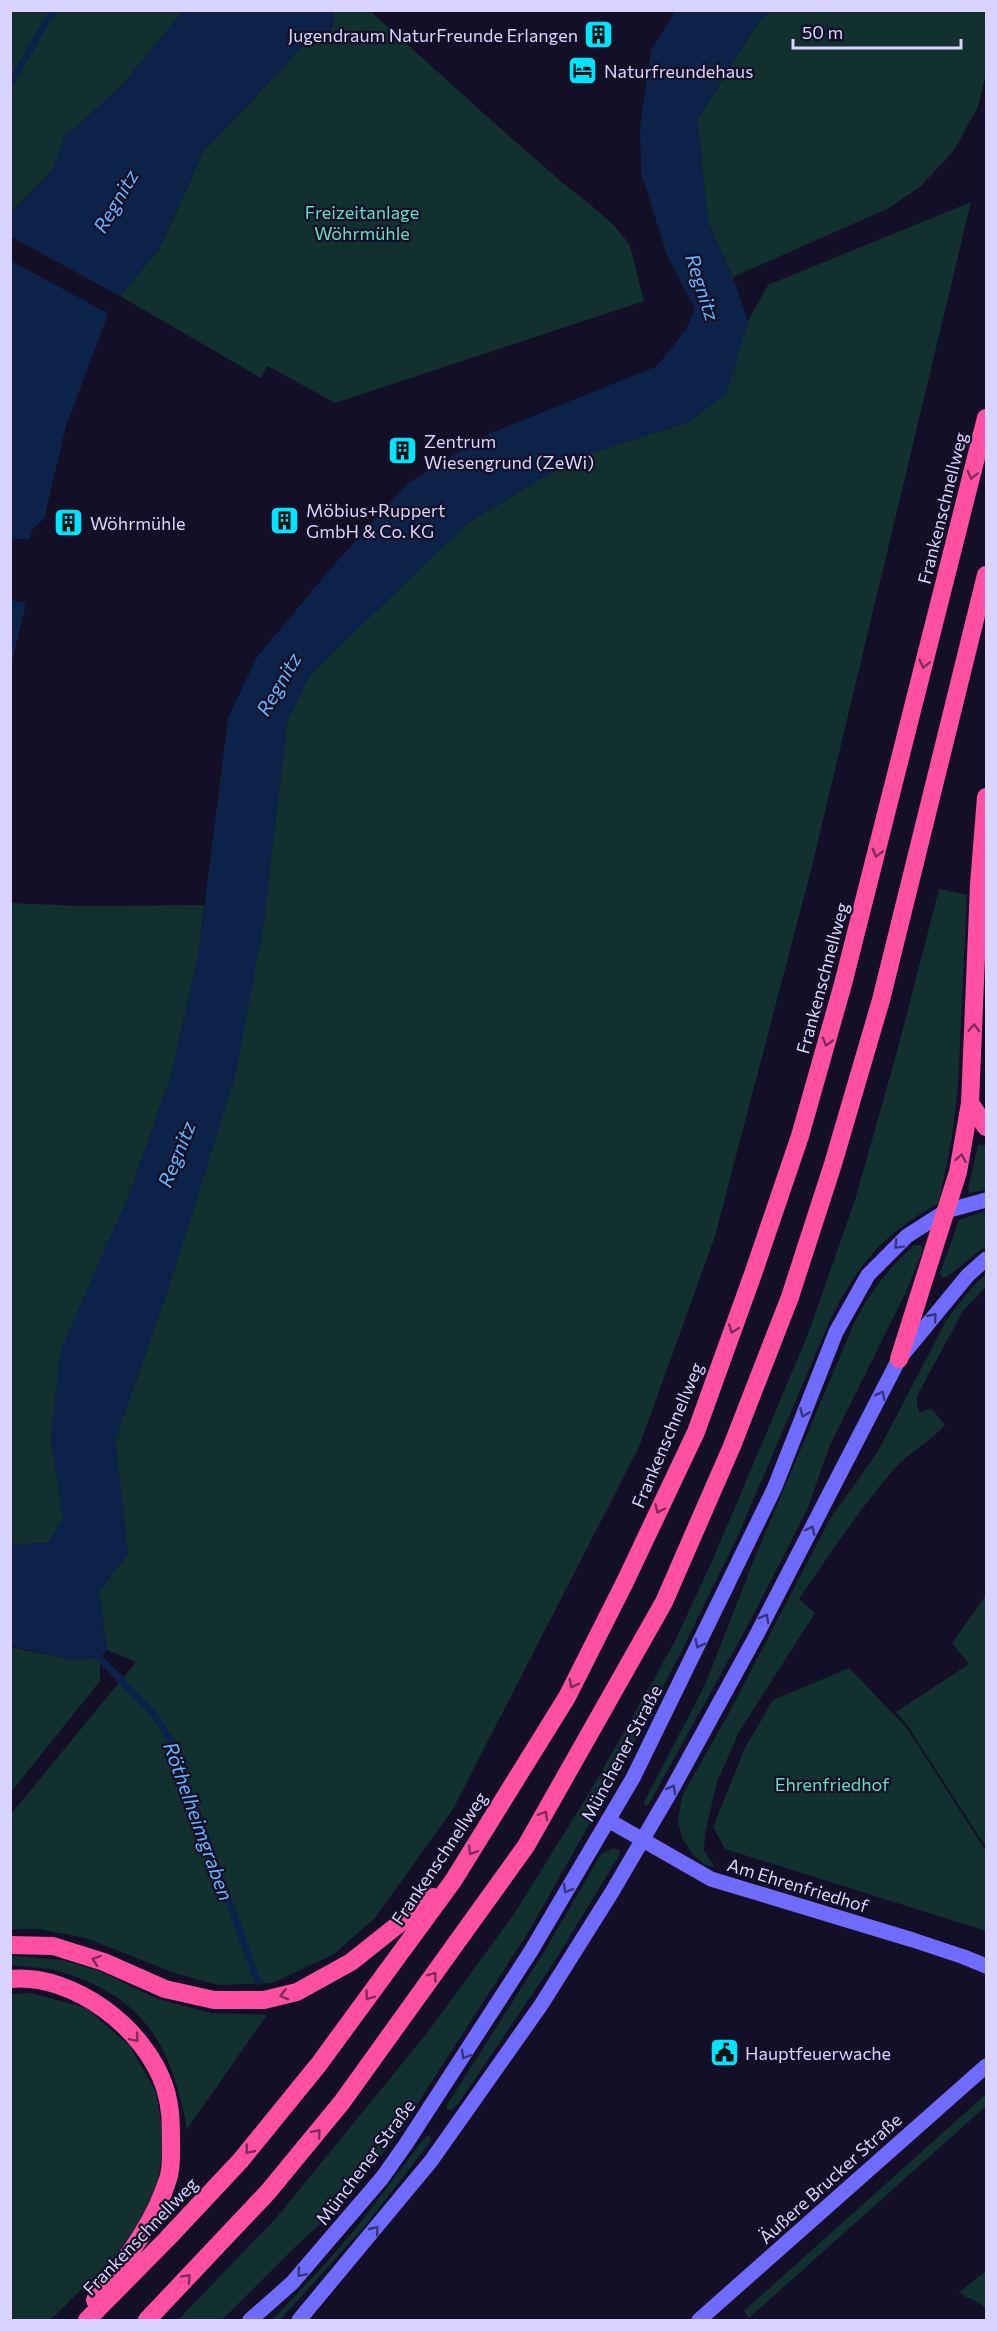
<svg xmlns="http://www.w3.org/2000/svg" width="997" height="2331" font-family="Commissioner,sans-serif">
<rect width="100%" height="100%" fill="#130f26"/>
<path fill="#12302f" d="M369,10C432,66 493,123 557,178C581,199 613,218 630,246L644,301L335,403L268,366L261,378L120,296L159,249L204,151L306,43C326,42 335,31 333,11Z
M11,11H183L120,88L64,137L53,170L11,213Z
M770,11H986V73L978,107L954,150L921,186L889,208L733,277L708,222L697,120L757,24Z
M971,202L811,870L715,1236L639,1447L453,1809L375,1918L334,1954L273,1983L219,1985L177,1974L86,1938L38,1929H11V1814L136,1662L107,1650L99,1592L128,1553L115,1440L171,1281L262,935L287,722L309,675L468,523L575,458L689,422L726,393L748,321L768,285Z
M939,889L967,895L958,1086L952,1137L939,1203C884,1234 859,1262 831,1318L737,1538L681,1652L620,1770L529,1931L396,2137L347,2199L292,2250L222,2320H178L277,2217L427,2033L514,1914L591,1790L674,1643L714,1557L808,1334L855,1200L898,1048Z
M10,903L82,906L204,905L198,957L171,1076L130,1192L51,1439L63,1518L49,1543L11,1545Z
M982,1144L986,1147V1190L969,1193L968,1189L978,1145Z
M986,1211V1246C976,1252 951,1277 942,1278L940,1273L959,1220Z
M914,1245H921L923,1250L905,1294L830,1445L807,1510L748,1625L649,1804L645,1806L644,1802L705,1685L753,1562L855,1321C871,1291 889,1268 914,1245Z
M986,1274V1286L963,1311L917,1396V1406L920,1413L931,1408L945,1425C931,1441 911,1451 896,1467C860,1508 830,1554 799,1599L815,1613L739,1732L717,1782L705,1834L704,1850L715,1868L704,1864L694,1856L682,1838L678,1821L682,1796L730,1711L830,1519L877,1453L947,1319L973,1286Z
M986,1595V1847L907,1725L896,1712L969,1664L952,1643Z
M11,1647L68,1659L100,1658V1681L11,1792Z
M849,1668L906,1727L986,1851V1931L725,1849L713,1827L745,1748L773,1700Z
M613,1848L620,1850L619,1856L556,1959L458,2104L451,2110H447V2105L544,1952L601,1854Z
M15,1956L62,1960L99,1971L158,1999L211,2013L267,2015L187,2129C172,2047 145,1997 61,1972C45,1967 27,1967 11,1965V1957Z
M31,1993L86,2008L130,2046L156,2092L164,2140L157,2187L135,2229L112,2260L50,2320H11V1994Z
M986,2094V2106L749,2318L744,2311Z
M426,2136H430L431,2141L365,2226L280,2320H272L328,2261L360,2223Z
M986,2271V2309C977,2299 968,2300 959,2292Z"/>
<path fill="#0c2248" d="M183,11H334C331,31 331,41 306,43L204,151L159,249L120,296L108,314L66,426L44,519L32,530L30,539H11V213L53,170L64,137L120,88Z
M675,11H770L757,24L697,120L708,222L733,277L748,321L727,393L689,422L575,458L468,523L310,675L287,722L262,935L235,1077L171,1281L115,1440L128,1553L99,1592L107,1650L100,1658L68,1659L11,1646V1545L48,1543L63,1518L51,1439L60,1351L130,1192L171,1076L198,957L228,718L257,657L332,567L408,483L486,435L657,366L687,328L695,309L667,255L641,173L640,126L651,50Z
M11,600L26,603L11,666L10,600Z"/>
<path fill="#130f26" d="M11,237L120,296L122,298L111,315L11,261Z"/>
<g fill="none" stroke-linecap="round" stroke-linejoin="round">
<path stroke="#0c2248" stroke-width="7" d="M10,84L53,10
M93,1651L152,1712L172,1742L258,1982"/>
<path stroke="#6f6bff" stroke-width="15" d="M608,1820L711,1879L913,1940L964,1957L986,1966
M250,2320L292,2283L382,2178L406,2144L531,1951L633,1778L774,1489L836,1332L868,1275L907,1236L946,1211L986,1200
M299,2320L431,2161L541,2005L612,1892L671,1791L756,1636L899,1359L968,1275L986,1259
M699,2320L986,2066"/>
<path stroke="#ff4fa3" stroke-width="18" d="M970,1103L986,1127
M899,1359L958,1172L970,1103L979,885L986,797
M10,1945L53,1946L104,1962L165,1989L214,2000H264L297,1992L351,1962L433,1897
M10,1979C74,1973 146,2029 165,2088C171,2107 171,2124 171,2143C171,2154 172,2168 168,2179C153,2227 124,2260 95,2300
M87,2320L167,2239L241,2160L319,2064L453,1881L567,1697L625,1582L696,1432L753,1274L800,1136L843,984L986,418
M147,2320L268,2192L342,2102L526,1846L664,1602L732,1446L790,1297L833,1164L881,1000L986,575"/>
</g>
<defs><path id="oneway-chevron" d="M-2-3.5L2.5 0L-2 3.5" fill="none" stroke-width="1.6" stroke-linecap="round" stroke-linejoin="round" transform="scale(1.5)"/></defs>
<g stroke="#7d2c5e">
<use href="#oneway-chevron" transform="translate(972 475) rotate(104)"/>
<use href="#oneway-chevron" transform="translate(924 664) rotate(104)"/>
<use href="#oneway-chevron" transform="translate(877 853) rotate(104)"/>
<use href="#oneway-chevron" transform="translate(974 1028) rotate(-88)"/>
<use href="#oneway-chevron" transform="translate(827 1042) rotate(106)"/>
<use href="#oneway-chevron" transform="translate(961 1158) rotate(-80)"/>
<use href="#oneway-chevron" transform="translate(733 1329) rotate(110)"/>
<use href="#oneway-chevron" transform="translate(659 1509) rotate(115)"/>
<use href="#oneway-chevron" transform="translate(573 1684) rotate(117)"/>
<use href="#oneway-chevron" transform="translate(544 1815) rotate(-60)"/>
<use href="#oneway-chevron" transform="translate(472 1851) rotate(122)"/>
<use href="#oneway-chevron" transform="translate(96 1960) rotate(-161)"/>
<use href="#oneway-chevron" transform="translate(433 1976) rotate(-54)"/>
<use href="#oneway-chevron" transform="translate(284 1995) rotate(166)"/>
<use href="#oneway-chevron" transform="translate(369 1996) rotate(126)"/>
<use href="#oneway-chevron" transform="translate(135 2038) rotate(50)"/>
<use href="#oneway-chevron" transform="translate(317 2133) rotate(-50)"/>
<use href="#oneway-chevron" transform="translate(249 2150) rotate(129)"/>
<use href="#oneway-chevron" transform="translate(187 2278) rotate(-47)"/>
</g>
<g stroke="#38347d">
<use href="#oneway-chevron" transform="translate(898 1245) rotate(135)"/>
<use href="#oneway-chevron" transform="translate(933 1317) rotate(-51)"/>
<use href="#oneway-chevron" transform="translate(881 1395) rotate(-63)"/>
<use href="#oneway-chevron" transform="translate(804 1413) rotate(112)"/>
<use href="#oneway-chevron" transform="translate(811 1530) rotate(-63)"/>
<use href="#oneway-chevron" transform="translate(765 1618) rotate(-62)"/>
<use href="#oneway-chevron" transform="translate(699 1644) rotate(116)"/>
<use href="#oneway-chevron" transform="translate(672 1789) rotate(-61)"/>
<use href="#oneway-chevron" transform="translate(567 1889) rotate(120)"/>
<use href="#oneway-chevron" transform="translate(465 2055) rotate(122)"/>
<use href="#oneway-chevron" transform="translate(375 2230) rotate(-51)"/>
<use href="#oneway-chevron" transform="translate(301 2273) rotate(131)"/>
</g>
<defs>
<symbol id="building-square" viewBox="-11 -11 22 22"><rect x="-9" y="-9" width="18" height="18" rx="4" fill="#00e5ff" stroke="#130f26"/><path d="M-4-6H4V6H1V3H-1V6H-4ZM-2.5-4.3h1.7v1.8h-1.7ZM.8-4.3h1.7v1.8H.8ZM-2.5-1h1.7V.8h-1.7ZM.8-1h1.7V.8H.8Z" fill="#111"/></symbol>
<symbol id="hotel-square" viewBox="-11 -11 22 22"><rect x="-9" y="-9" width="18" height="18" rx="4" fill="#00e5ff" stroke="#130f26"/><path d="M-6-4.5h1.5V1H6V5H4.5V3h-9V5H-6ZM-4 0a1.8 1.8 0 1 1 3.6 0ZM.5 0V-2.5h3Q6-2.5 6 0Z" fill="#111"/></symbol>
<symbol id="civic-square" viewBox="-11 -11 22 22"><rect x="-9" y="-9" width="18" height="18" rx="4" fill="#00e5ff" stroke="#130f26"/><path d="M-.6-6.5H3V-4.5H.6V-3L4-1V1h2V6H-6V1h2V-1L-.6-3ZM-1.2 2.5V6h2.4V2.5Z" fill="#111"/></symbol>
</defs>
<g fill-rule="evenodd">
<use href="#building-square" x="582" y="18" width="33" height="33"/>
<use href="#hotel-square" x="566" y="54" width="33" height="33"/>
<use href="#building-square" x="386" y="434" width="33" height="33"/>
<use href="#building-square" x="268" y="504" width="33" height="33"/>
<use href="#building-square" x="52" y="506" width="33" height="33"/>
<use href="#civic-square" x="708" y="2036" width="33" height="33"/>
</g>
<g text-anchor="middle" dominant-baseline="central" stroke-width="4.5" stroke-linejoin="round" paint-order="stroke">
<g font-size="18" fill="#d9d4ff" stroke="#130f26" text-anchor="start">
<text x="578" y="35" text-anchor="end">Jugendraum NaturFreunde Erlangen</text>
<text x="604" y="71">Naturfreundehaus</text>
<text x="424" y="441">Zentrum<tspan x="424" dy="21">Wiesengrund (ZeWi)</tspan></text>
<text x="306" y="510">Möbius+Ruppert<tspan x="306" dy="21">GmbH &amp; Co. KG</tspan></text>
<text x="90" y="523">Wöhrmühle</text>
<text x="745" y="2053">Hauptfeuerwache</text>
</g>
<g font-size="18" fill="#5fe0c0" stroke="#130f26">
<text x="362" y="212">Freizeitanlage<tspan x="362" dy="21">Wöhrmühle</tspan></text>
<text x="832" y="1784">Ehrenfriedhof</text>
</g>
<g font-size="18" fill="#d9d4ff" stroke="#130f26">
<text transform="translate(942 508) rotate(-76)">Frankenschnellweg</text>
<text transform="translate(822 978) rotate(-75)">Frankenschnellweg</text>
<text transform="translate(667 1435) rotate(-67)">Frankenschnellweg</text>
<text transform="translate(621 1753) rotate(-62)">Münchener Straße</text>
<text transform="translate(439 1858) rotate(-56)">Frankenschnellweg</text>
<text transform="translate(798 1885) rotate(17)">Am Ehrenfriedhof</text>
<text transform="translate(365 2162) rotate(-53)">Münchener Straße</text>
<text transform="translate(830 2178) rotate(-42)">Äußere Brucker Straße</text>
<text transform="translate(140 2236) rotate(-46)">Frankenschnellweg</text>
</g>
<g font-size="20" font-style="italic" fill="#62b6ff" stroke="#130f26">
<text transform="translate(115 201) rotate(-60)">Regnitz</text>
<text transform="translate(703 287) rotate(72)">Regnitz</text>
<text transform="translate(278 684) rotate(-60)">Regnitz</text>
<text transform="translate(176 1154) rotate(-68)">Regnitz</text>
<text transform="translate(199 1821) rotate(70)">Röthelheimgraben</text>
</g>
</g>
<rect width="997" height="2331" fill="none" stroke="#d9d4ff" stroke-width="24"/>
<path d="M793 39v9h168v-9" fill="none" stroke="#d9d4ff" stroke-width="3"/>
<text x="802" y="39" font-size="18" fill="#d9d4ff" stroke="#130f26" stroke-width="4.5" paint-order="stroke">50 m</text>
</svg>
